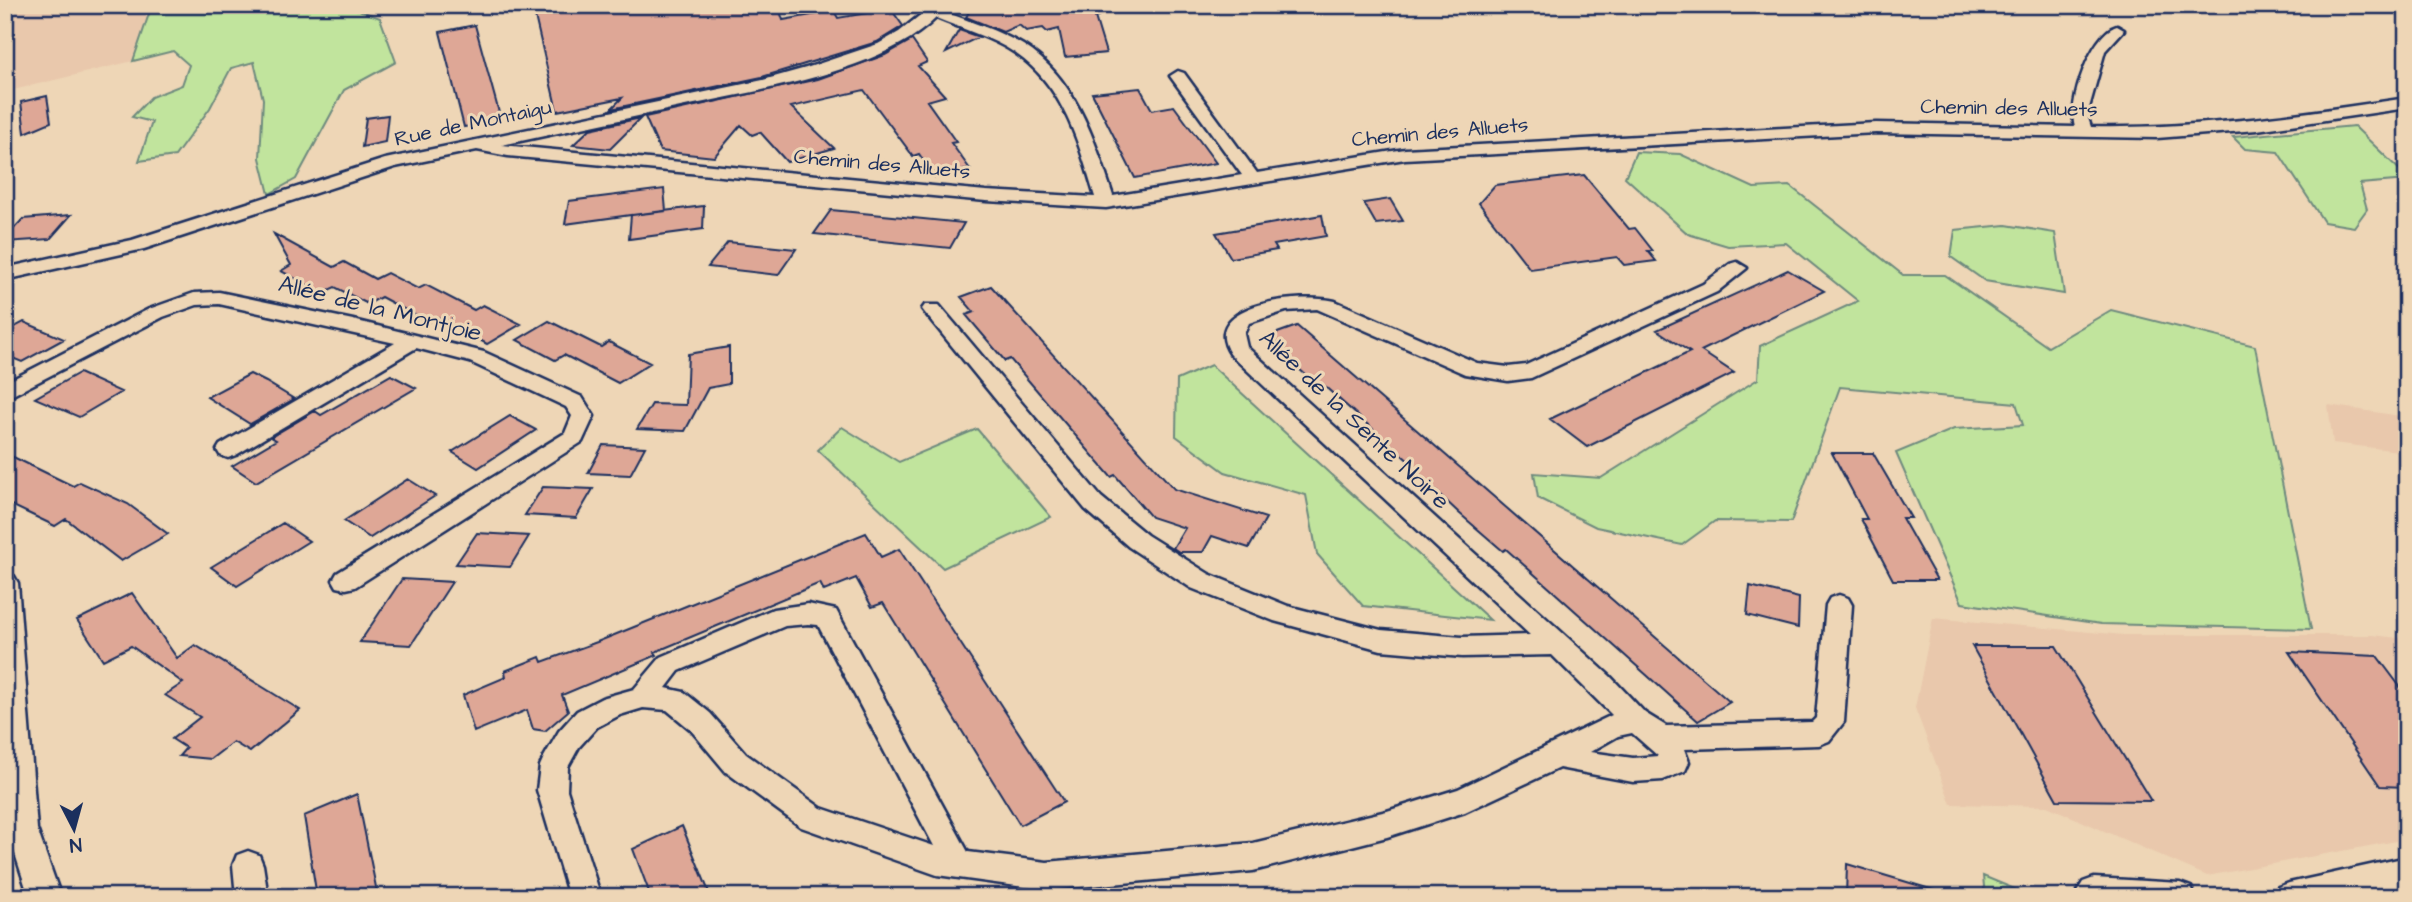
<svg xmlns="http://www.w3.org/2000/svg" width="2412" height="902" font-family="'Architects Daughter',sans-serif">
<rect width="100%" height="100%" fill="#eed6b6"/>
<filter id="ink" filterUnits="userSpaceOnUse"><feTurbulence type="fractalNoise" baseFrequency=".0143" numOctaves="2"/><feDisplacementMap in="SourceGraphic" scale="14" xChannelSelector="R" yChannelSelector="G"/><feConvolveMatrix kernelMatrix="1 2 1 2 8 2 1 2 1" color-interpolation-filters="sRGB"/></filter>
<g filter="url(#ink)">
<path fill="#e9c8ac" d="M5,5H152L133,61L5,92Z
M2328,405L2407,417V452L2333,443Z
M1933,618L2124,635H2372L2407,639V839L2207,876L2047,806L1951,804L1915,708Z"/>
<path fill="#c1e49d" stroke="#6e8a7e" stroke-width="2" d="M152,5H346L380,18L396,62L344,90L296,179L269,194L260,158L263,99L254,62L231,68L210,108L175,156L139,161L152,122L132,117L151,97L182,85L189,65L173,51L133,61Z
M2354,126L2407,177V180L2360,184L2367,209L2354,227L2324,222L2278,152L2245,149L2233,137Z
M1636,152L1680,154L1754,188L1790,186L1903,275H1945L2048,347L2111,310L2255,346L2311,629L2101,624L1962,603L1896,453L1954,429L2023,425L2016,403L1840,387L1791,522L1715,521L1682,545L1596,527L1538,498L1534,473L1601,478L1758,379L1760,346L1858,301L1786,243L1728,246L1688,234L1625,177Z
M2006,225L2055,233L2064,294L1985,281L1951,257L1955,230Z
M1211,365L1490,620L1363,606L1317,554L1306,495L1225,472L1176,436L1177,380Z
M842,427L899,462L977,429L1051,517L943,568L818,450Z
M1983,876L2034,897H1985Z"/>
<path fill="#dea796" stroke="#1b2f5e" stroke-width="2" d="M560,5H778L783,20L834,11L838,18L891,9L903,26L877,42L762,77L611,109L622,98L557,111L534,12Z
M973,5H1098L1099,16L1095,17L1106,53L1065,57L1059,29L1047,32L1043,28L1026,31L1019,25L1003,32L966,17Z
M475,25L501,120L464,127L440,32Z
M959,30L979,37L946,53Z
M912,40L927,62L918,66L945,96L927,101L956,142L951,143L970,169L935,177L919,154L913,156L864,90L791,107L834,148L787,162L760,132L752,135L741,125L714,157L660,151L645,117L818,79L885,55Z
M1140,88L1152,110L1174,106L1216,163L1135,178L1092,93Z
M47,96L51,122L25,133L21,102Z
M388,115L385,142L362,147L366,118Z
M641,118L610,149L573,145L590,129Z
M1584,175L1629,229L1635,228L1653,251H1648L1656,261L1624,265L1617,257L1530,269L1479,203L1495,185Z
M664,189L666,211L632,215L704,206L703,229L629,239L631,215L565,224L569,201Z
M1390,199L1403,221L1376,224L1364,203Z
M831,210L893,216L964,223L950,248L814,234Z
M71,215L50,239L5,242V238L23,219Z
M1322,215L1326,236L1274,245L1277,250L1231,258L1216,233Z
M274,234L334,267L344,262L375,279L387,273L418,289L426,285L474,310L483,305L521,324L487,344L437,317L428,322L381,297L368,304L335,287L322,293L281,271L291,265Z
M728,242L796,249L778,275L708,267Z
M1788,270L1824,291L1701,351L1734,373L1587,447L1550,419L1690,352L1657,330Z
M991,286L1174,489L1266,518L1249,548L1212,536L1203,552H1179L1173,548L1185,528L1151,517L1115,475L1111,477L1010,359L1005,361L966,315L974,312L961,297Z
M549,321L601,347L609,342L650,363L618,383L564,355L555,360L517,340Z
M24,322L64,339L22,362L5,355V332Z
M1297,326L1730,702L1698,721L1506,549L1503,551L1459,513L1409,466L1412,464L1322,384L1318,386L1278,350L1282,348L1269,336Z
M729,347V384L708,388L685,431L637,429L652,404L686,405L688,354Z
M79,373L121,392L79,417L35,398Z
M250,374L266,382L294,399L250,424L207,397Z
M391,375L416,388L256,482L232,466L276,440L271,437L315,411L321,415Z
M510,416L536,430L478,468L452,452Z
M603,445L645,447L630,475L588,473Z
M5,453L73,486L80,482L128,504L168,534L121,561L66,519L55,526L5,502Z
M1832,453H1873L1911,518H1902L1937,580H1893L1861,519H1867Z
M408,479L435,496L370,538L344,521Z
M543,487L593,489L576,518L525,515Z
M283,523L309,541L237,586L211,567Z
M477,533L529,536L510,567L456,564Z
M866,533L881,557L899,549L1064,802L1020,825L883,603L872,607L856,578L824,591L820,583L655,652L657,655L562,695L568,711L545,731L533,729L527,710L474,732L463,695L506,677L505,671L540,657L542,662L597,642Z
M402,579L452,582L411,645L360,642Z
M1750,586L1799,598L1798,628L1747,615Z
M132,593L177,658L195,645L300,710L250,752L233,742L211,759L179,756L186,748L172,739L200,717L165,695L183,683L131,646L103,660L77,620Z
M1972,646H2056L2151,801L2057,800Z
M2289,652L2377,656L2407,696V787L2380,786Z
M357,794L378,897H317L304,816Z
M682,826L711,897H651L633,849Z
M1847,864L1937,891L1936,897H1846Z"/>
<g fill="none" stroke-linecap="round" stroke-linejoin="round">
<defs>
<path id="minor" d="M933,5H948L943,11C970,22 998,30 1023,45C1076,78 1095,141 1113,196L1242,175L1170,76L1178,71L1184,73L1257,173L1405,149L1876,123L2075,127C2067,104 2091,33 2117,26L2124,30L2105,51L2087,115L2091,127C2198,129 2301,114 2407,98V108L2257,130L2157,138L1876,133L1405,159L1106,208L986,201L508,156L477,150L395,167L144,249L5,280V268L132,240L385,159L763,80L806,68L878,44L899,32ZM936,18C962,29 991,37 1015,53C1064,86 1079,144 1095,197L986,191L502,145C563,132 624,119 685,106C758,90 882,72 936,18Z
M1737,262L1747,268L1717,292L1531,378L1508,381L1465,374L1317,309L1286,311L1249,323L1244,334L1247,347L1610,676L1645,713L1666,726L1812,722L1816,718L1826,605L1830,598L1839,595L1848,598L1852,605L1844,722L1829,741L1819,745L1684,749L1689,762L1685,771L1663,780L1633,782L1559,768L1465,812L1387,837L1253,871L1047,890L937,875L801,827L726,772L690,729L667,710L643,708L620,715L597,727L579,747L568,767L567,790L601,897H569L537,790L540,766L544,757L559,731L577,711L602,698L634,689L661,657L773,609L808,604L836,610L968,852L1047,862L1253,843L1387,811L1458,789L1612,715L1552,655L1462,657L1381,650L1274,621L1191,588L1129,547L1085,509L925,313L922,309L925,305H939L1101,497L1147,535L1209,574L1288,606L1381,630L1462,637L1530,635L1231,355C1195,302 1305,293 1335,301L1477,363L1508,367L1526,365L1703,284L1730,264ZM808,624L818,625L934,846L821,808L746,754L710,713L684,692L666,688L679,671L785,626ZM1632,733L1658,756L1633,758L1590,752L1618,736Z
M219,292L353,320L484,352L582,397L594,416L582,442L355,587L346,589L337,587L333,580L337,573L565,433L572,416L566,407L470,362L416,348L236,455L228,458L220,455L217,450L220,445L395,343L219,304L197,305L163,317L5,399V383L149,309L194,293Z
M5,574L14,576L18,583L37,829L61,897H29L7,829Z
M248,851L259,855L263,865L268,897H236L233,865L237,855Z
M2407,857V885L2354,897H2274L2278,887L2289,883Z
M2094,878L2180,883L2191,887L2195,897H2074L2083,882Z"/>
</defs>
<use href="#minor" stroke="#1b2f5e" stroke-width="5"/>
<use href="#minor" fill="#eed6b6" fill-rule="evenodd"/>
</g>
</g>
<g text-anchor="middle" dominant-baseline="central" stroke-width="6" stroke-linejoin="round" paint-order="stroke">
<g font-size="21" fill="#1b2f5e" stroke="#eed6b6">
<text transform="translate(2009 108) rotate(1)">Chemin des Alluets</text>
<text transform="translate(473 123) rotate(-12)">Rue de Montaigu</text>
<text transform="translate(1440 132) rotate(-5)">Chemin des Alluets</text>
<text transform="translate(882 164) rotate(5)">Chemin des Alluets</text>
</g>
<g font-size="24" fill="#1b2f5e" stroke="#eed6b6">
<text transform="translate(380 309) rotate(14)">Allée de la Montjoie</text>
<text transform="translate(1354 420) rotate(43)">Allée de la Sente Noire</text>
</g>
</g>
<rect width="2412" height="902" fill="none" stroke="#eed6b6" stroke-width="28"/>
<rect x="14" y="14" width="2384" height="874" fill="none" stroke="#1b2f5e" stroke-width="2.5" filter="url(#ink)"/>
<g transform="translate(74 829) rotate(174)" stroke="#eed6b6" stroke-width="5" paint-order="stroke">
<path d="M0-5L12 26L0 18L-12 26Z" fill="#1b2f5e"/>
<text y="-10" font-size="19" font-weight="bold" text-anchor="middle" fill="#1b2f5e">N</text>
</g>
</svg>
